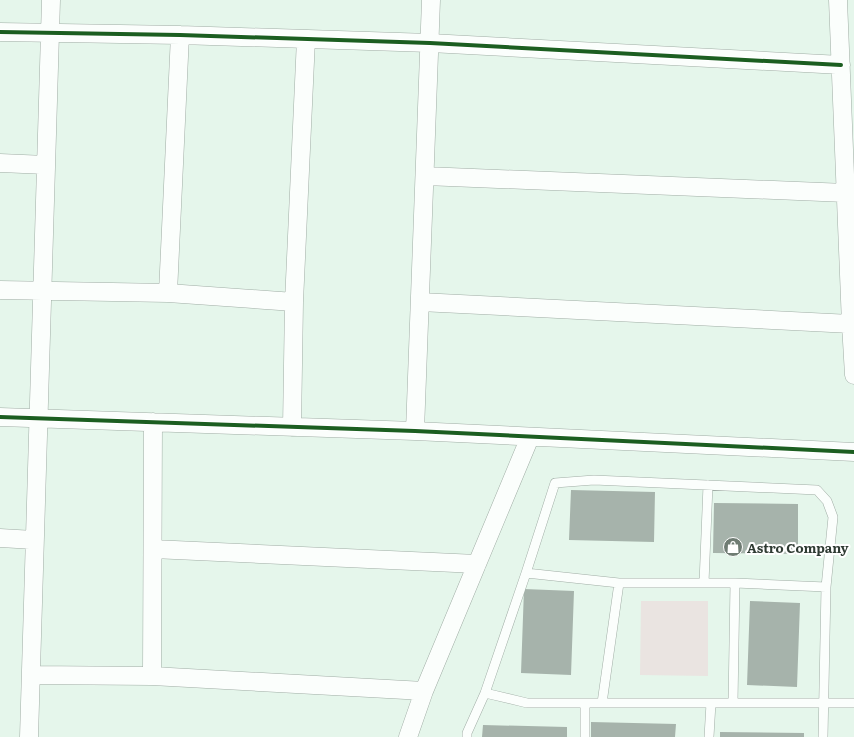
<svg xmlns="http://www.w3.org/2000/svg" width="854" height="737" font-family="Literata,serif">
<rect width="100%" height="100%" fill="#e5f6eb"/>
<path fill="#eae4e1" d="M641,601H708V676L640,675Z"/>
<path fill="#a6b3ab" d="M571,490L655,492L654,542L569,540Z
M714,503L798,504V554L713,553Z
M524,589L574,591L571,675L521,673Z
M750,601L800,603L797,687L747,685Z
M591,722L676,724L675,737H591Z
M483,725L567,727V737H482Z
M720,732L804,733V737H720Z"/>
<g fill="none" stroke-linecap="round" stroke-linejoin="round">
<defs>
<path id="service" d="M526,573L619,583H735L826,587
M704,583L708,485
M602,703L619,583
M733,703L735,583
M467,737V733L485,693
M585,737V703
M709,737L711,703
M823,737L826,587L833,517L827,501L817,490L594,480L555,483L526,573L485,693L527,703H854"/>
<path id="minor" d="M838,0L851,324L854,375
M0,32L180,35L430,43L841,65
M0,163L46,165
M425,176L846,193
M0,290L168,293L294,302
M168,293L180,35
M420,302L851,324
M0,417L415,431L854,452
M292,427L294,302L306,39
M415,431L431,0
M0,538L34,540
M153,549L477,564
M31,675L152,676L424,691
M152,676L153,422
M29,737L51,0
M408,737L424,691L530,437"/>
</defs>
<use href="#service" stroke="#a0ada5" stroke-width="10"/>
<use href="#minor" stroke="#a0ada5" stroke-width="19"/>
<use href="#service" stroke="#fbfefc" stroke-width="9"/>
<use href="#minor" stroke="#fbfefc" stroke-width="18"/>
<defs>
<path id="cycleway" d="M0,32L180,35L430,43L841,65
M0,417L415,431L854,452"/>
</defs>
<use href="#cycleway" stroke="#fff" stroke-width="6"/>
<use href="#cycleway" stroke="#1b5e20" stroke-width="4"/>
</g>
<defs>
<symbol id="shop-disc" viewBox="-11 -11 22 22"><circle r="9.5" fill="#6f7c73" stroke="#fff"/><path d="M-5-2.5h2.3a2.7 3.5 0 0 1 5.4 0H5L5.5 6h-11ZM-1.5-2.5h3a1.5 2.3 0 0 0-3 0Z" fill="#fff"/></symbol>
</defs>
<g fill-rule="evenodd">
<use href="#shop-disc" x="722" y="536" width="22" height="22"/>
</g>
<g text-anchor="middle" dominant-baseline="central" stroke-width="4" stroke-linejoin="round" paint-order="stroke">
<g font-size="13" font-weight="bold" fill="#2f3b33" stroke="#fff" text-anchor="start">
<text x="747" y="547">Astro Company</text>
</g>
</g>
</svg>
